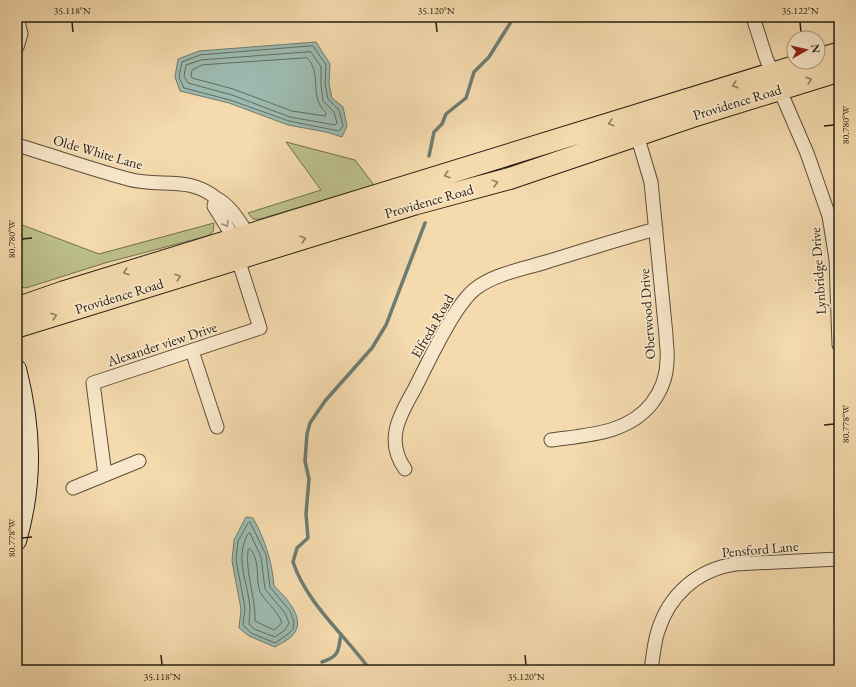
<svg xmlns="http://www.w3.org/2000/svg" width="856" height="687" font-family="'EB Garamond',serif">
<rect width="100%" height="100%" fill="#f4daad"/>
<filter id="stains"><feTurbulence type="fractalNoise" baseFrequency=".005" numOctaves="4"/><feColorMatrix values="0 0 0 0 .2 0 0 0 0 .09 0 0 0 0 .02 0 0 0 .5 -.17"/></filter>
<radialGradient id="worn" r=".72"><stop offset=".6" stop-color="#630" stop-opacity="0"/><stop offset="1" stop-color="#630" stop-opacity=".3"/></radialGradient>
<path fill="#bcbf89" stroke="#72704e" d="M286,142L355,160L374,185L260,219H253L248,213L321,190Z
M17,223L99,254L214,223L213,232L207,236L105,263L26,288L17,286Z"/>
<path fill="#9cbaaf" stroke="#6e7c71" d="M316,42L330,64L329,84L332,98L343,107L347,126L342,137L326,132L288,125L229,103L180,91L175,77L178,59L199,51Z
M246,517L253,518C265,540 272,561 274,586C284,595 305,617 295,632C291,639 282,643 275,647L249,636L239,628L241,609L232,561L234,540Z"/>
<g fill="none" stroke-linecap="round" stroke-linejoin="round">
<path stroke="#626d61" stroke-width="1" d="M313,46L326,65L325,84L328,99L339,110L343,126L339,131L289,121L230,100L184,88L179,77L182,62L200,55Z
M311,52L321,67V85L323,101L334,112L337,123L335,125L290,117L232,95L188,83L184,76L186,65L201,60Z
M307,58C323,73 308,96 326,113L325,116L292,111L233,89L192,78L191,76L192,70L202,65Z
M250,522L266,555L270,587L290,611L294,622L293,629L288,634L275,643L251,633L243,625L245,608L236,560L238,541L248,523Z
M250,533L261,557L265,589L285,613L289,623L285,630L275,637L254,629L249,624C249,618 250,613 250,608C248,582 234,558 248,534Z
M250,549C260,559 256,576 259,589C261,598 278,610 282,623L274,630L255,621C256,597 245,574 248,550Z"/>
<path stroke="#6e7c71" stroke-width="3.5" d="M429,156L434,132L442,124L446,114L466,98L474,72L489,57L514,17
M322,662C340,656 338,651 341,634
M370,670C345,635 307,604 293,562L297,548L308,538L306,514L309,479L305,461L307,434L310,423L325,401L372,348L386,325L425,223"/>
<defs>
<path id="street" d="M17,17L21,34L17,47
M753,17L766,58L807,153L829,216L836,259L839,345
M17,145C54,156 91,169 128,179C159,188 188,175 216,198
M235,240L214,206L216,198C231,206 239,221 249,236
M192,351L217,427
M551,440C587,435 628,434 652,403C661,391 667,376 667,360C668,352 666,344 666,335L651,182L637,135
M405,469C385,441 399,416 414,390C428,363 453,307 475,289C494,274 523,269 546,262C582,251 619,239 656,229
M105,475L93,383L260,328L238,259
M73,488L139,461
M651,670C653,657 654,643 658,631C669,595 697,570 735,564L839,559"/>
<path id="secondary" d="M17,369C32,428 34,482 17,541"/>
<path id="primary" d="M818,59L839,53
M17,308L63,292L809,62
M17,327L415,204L508,179L691,117L839,71"/>
</defs>
<use href="#street" stroke="#5c4e3a" stroke-width="15"/>
<use href="#secondary" stroke="#292013" stroke-width="20"/>
<use href="#primary" stroke="#292013" stroke-width="23"/>
<use href="#street" stroke="#f8e7ca" stroke-width="13"/>
<use href="#secondary" stroke="#f8e7ca" stroke-width="18"/>
<use href="#primary" stroke="#f4daad" stroke-width="21"/>
</g>
<defs><path id="oneway-chevron" d="M-2-3.5L2.5 0L-2 3.5" fill="none" stroke-width="1.6" stroke-linecap="round" stroke-linejoin="round"/></defs>
<g stroke="#8e7d60">
<use href="#oneway-chevron" transform="translate(809 80) rotate(-17)"/>
<use href="#oneway-chevron" transform="translate(735 85) rotate(163)"/>
<use href="#oneway-chevron" transform="translate(611 123) rotate(163)"/>
<use href="#oneway-chevron" transform="translate(447 175) rotate(163)"/>
<use href="#oneway-chevron" transform="translate(495 183) rotate(-15)"/>
<use href="#oneway-chevron" transform="translate(303 239) rotate(-18)"/>
<use href="#oneway-chevron" transform="translate(126 272) rotate(163)"/>
<use href="#oneway-chevron" transform="translate(178 277) rotate(-17)"/>
<use href="#oneway-chevron" transform="translate(54 316) rotate(-17)"/>
</g>
<use stroke="#9b8d78" href="#oneway-chevron" transform="translate(226 224) rotate(59)"/>
<path fill="none" stroke="#292013" stroke-width="1.5" d="M72,22L73,32M436,22L437,32M800,22L801,32M824,126L834,125M22,239L32,238M824,425L834,424M22,538L32,537M161,655L162,665M525,655L526,665"/>
<g text-anchor="middle" dominant-baseline="central" stroke-width="3.5" stroke-linejoin="round" paint-order="stroke">
<g font-size="14" fill="#292013" stroke="#f8e7ca">
<text transform="translate(737 102) rotate(-17)">Providence Road</text>
<text transform="translate(98 152) rotate(16)">Olde White Lane</text>
<text transform="translate(429 201) rotate(-16)">Providence Road</text>
<text transform="translate(818 271) rotate(-94)">Lynbridge Drive</text>
<text transform="translate(119 296) rotate(-17)">Providence Road</text>
<text transform="translate(647 314) rotate(-94)">Oberwood Drive</text>
<text transform="translate(432 326) rotate(-60)">Elfreda Road</text>
<text transform="translate(162 344) rotate(-18)">Alexander view Drive</text>
<text transform="translate(760 549) rotate(-5)">Pensford Lane</text>
</g>
</g>
<rect width="856" height="687" fill="none" stroke="#f4daad" stroke-width="44"/>
<g transform="translate(806 50) rotate(82)"><circle r="19" fill="#f8e7ca" stroke="#a59781"/>
<path d="M0-3L7 15L0 10L-7 15Z" fill="#8f2418"/>
<text y="-6" font-size="11" font-weight="bold" text-anchor="middle" fill="#292013">N</text>
</g>
<rect x="22" y="22" width="812" height="643" fill="none" stroke="#292013" stroke-width="1.5"/>
<g font-size="10" text-anchor="middle" fill="#292013">
<text x="72" y="14">35.118°N</text>
<text x="436" y="14">35.120°N</text>
<text x="800" y="14">35.122°N</text>
<text transform="translate(845 125) rotate(-90)" y="4">80.780°W</text>
<text transform="translate(11 239) rotate(-90)" y="4">80.780°W</text>
<text transform="translate(845 424) rotate(-90)" y="4">80.778°W</text>
<text transform="translate(11 538) rotate(-90)" y="4">80.778°W</text>
<text x="162" y="680">35.118°N</text>
<text x="526" y="680">35.120°N</text>
</g>
<rect width="100%" height="100%" filter="url(#stains)"/>
<rect width="100%" height="100%" fill="url(#worn)"/>
</svg>
